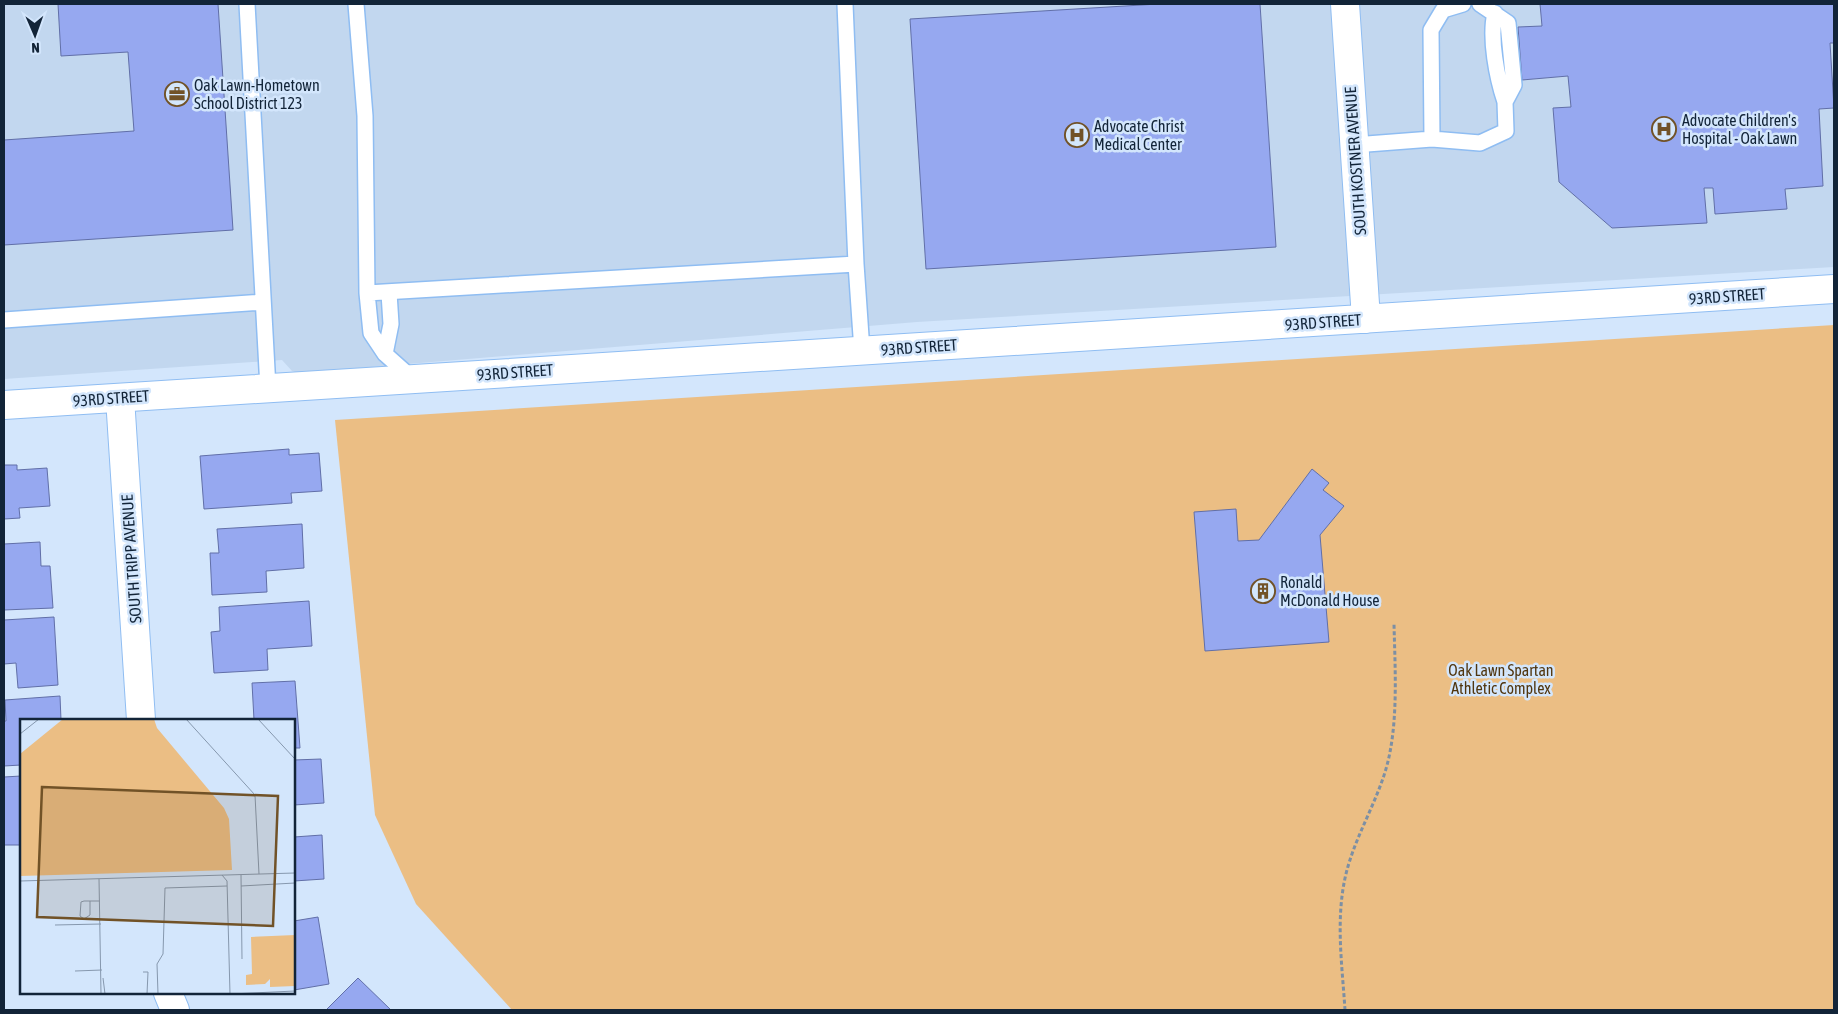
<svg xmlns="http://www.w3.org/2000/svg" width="1838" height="1014" font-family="'Asap Condensed',sans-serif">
<rect width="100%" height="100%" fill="#d3e6fc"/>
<path fill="#c2d7ef" d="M4,4H1834V267L917,322L299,373L292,371L282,360L4,379Z"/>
<path fill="#ebbe84" d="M1834,325V1010H512L416,904L375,815L335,420Z"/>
<path fill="#96a8f0" stroke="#616fa8" d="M58,4H218L233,230L4,245V140L134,131L128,52L61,56Z
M1158,4H1260L1276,247L926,269L910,19Z
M1540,4H1834V43H1830L1834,108L1819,109L1823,186L1785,189L1787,209L1715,214L1713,188H1704L1707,223L1612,228L1559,182L1553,108L1571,107L1568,76L1522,80L1518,27L1542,26Z
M289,449V455L319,453L322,491L291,493L292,503L204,509L200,456Z
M4,465H17V470L47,468L50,506L19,508L20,518L4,519Z
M1312,469L1329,483L1323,490L1344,506L1320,535L1329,642L1205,651L1194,512L1236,509L1238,541L1259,540Z
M302,524L304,568L266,571L267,592L212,595L210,553H219L217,529Z
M40,542L41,566H50L53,608L4,610V544Z
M309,601L312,646L267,649L268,670L214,673L211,632L220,631L219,607Z
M54,617L58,685L18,688L16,663L4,664V620Z
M295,681L300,748H294V720H254L252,683Z
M60,696L61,720H21V765L4,766V721H6L5,700Z
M321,759L324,803L294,805V760Z
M21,776V845H4V777Z
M322,835L324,879L294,881V837Z
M318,917L329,984L294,990V921Z
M358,978L391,1010H326Z"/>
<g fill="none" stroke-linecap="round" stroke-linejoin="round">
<defs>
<path id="lane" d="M247,4L268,388
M356,4L365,116L367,293L371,333L385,354L413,379
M1495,13C1489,38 1497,78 1505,102
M1432,139L1431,30L1443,10L1463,4
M1354,145L1432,139L1480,143L1506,131L1505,102L1514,85L1508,23L1480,4
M856,264L862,351
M367,293L856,264L845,4
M4,320L263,302
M385,354L391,324L389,293"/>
<path id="street" d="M1345,4L1366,319
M120,398L141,720
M4,405L1834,289
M168,993L175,1010"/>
</defs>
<use href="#lane" stroke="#8fbdf2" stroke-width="18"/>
<use href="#street" stroke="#8fbdf2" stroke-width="30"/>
<path stroke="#7c8fa4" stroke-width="3" stroke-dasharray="4 2.5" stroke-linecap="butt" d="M1345,1010C1342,962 1334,911 1349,863C1360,827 1381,794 1389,757C1398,715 1395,667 1394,624"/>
<use href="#lane" stroke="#fff" stroke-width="15"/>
<use href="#street" stroke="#fff" stroke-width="28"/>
</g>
<defs>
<symbol id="office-ring" viewBox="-11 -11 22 22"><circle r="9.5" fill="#d3e6fc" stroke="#715227" stroke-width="1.5"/><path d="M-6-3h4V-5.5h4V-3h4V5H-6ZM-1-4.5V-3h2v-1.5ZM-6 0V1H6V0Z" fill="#715227"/></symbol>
<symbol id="hospital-ring" viewBox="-11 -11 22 22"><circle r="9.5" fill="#d3e6fc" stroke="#715227" stroke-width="1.5"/><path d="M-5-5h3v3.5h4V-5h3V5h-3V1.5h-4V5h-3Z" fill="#715227"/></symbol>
<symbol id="building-ring" viewBox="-11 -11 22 22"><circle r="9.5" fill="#d3e6fc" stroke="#715227" stroke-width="1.5"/><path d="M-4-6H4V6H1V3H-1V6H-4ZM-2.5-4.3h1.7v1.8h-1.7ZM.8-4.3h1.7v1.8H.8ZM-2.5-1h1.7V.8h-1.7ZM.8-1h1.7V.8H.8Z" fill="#715227"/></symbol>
</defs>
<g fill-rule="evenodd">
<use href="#office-ring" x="163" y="80" width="28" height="28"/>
<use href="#hospital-ring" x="1650" y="115" width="28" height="28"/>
<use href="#hospital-ring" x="1063" y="121" width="28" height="28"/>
<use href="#building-ring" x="1249" y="577" width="28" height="28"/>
</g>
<g text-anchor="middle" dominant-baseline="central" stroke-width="5" stroke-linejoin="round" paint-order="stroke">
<g font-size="16" fill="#122438" stroke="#d3e6fc" text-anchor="start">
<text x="194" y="85">Oak Lawn-Hometown<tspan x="194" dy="18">School District 123</tspan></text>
<text x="1682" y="120">Advocate Children's<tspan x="1682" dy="18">Hospital - Oak Lawn</tspan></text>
<text x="1094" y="126">Advocate Christ<tspan x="1094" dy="18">Medical Center</tspan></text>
<text x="1280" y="582">Ronald<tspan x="1280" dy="18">McDonald House</tspan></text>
</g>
<g font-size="16" fill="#122438" stroke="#d3e6fc">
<text transform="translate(1355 161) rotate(-94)">SOUTH KOSTNER AVENUE</text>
<text transform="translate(1727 296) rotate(-4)">93RD STREET</text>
<text transform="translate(1323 322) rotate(-4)">93RD STREET</text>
<text transform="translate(919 347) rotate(-4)">93RD STREET</text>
<text transform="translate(515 372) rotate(-4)">93RD STREET</text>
<text transform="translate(111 398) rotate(-4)">93RD STREET</text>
<text transform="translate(131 559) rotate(-94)">SOUTH TRIPP AVENUE</text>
</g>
<g font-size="16" fill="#51360f" stroke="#d3e6fc">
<text x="1501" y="670">Oak Lawn Spartan<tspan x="1501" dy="18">Athletic Complex</tspan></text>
</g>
</g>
<g transform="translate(20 719)">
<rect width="275" height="275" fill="#d3e6fc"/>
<path d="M43,0H134L137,9L204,89L209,100L212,151L0,157V35ZM275,216V267L250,268V260L245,265L226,266V256L232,255L231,218Z" fill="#ebbe84"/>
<path fill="none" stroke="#8698ae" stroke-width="1" d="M166,0L235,76L239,155M238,0L275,40M0,15L19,0M202,156L207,162L210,275M221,156L222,240M79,160L81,275M0,162L275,154M221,167L275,164M70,182V196L64,200L60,197L61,183L64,182H80M35,206L81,205M55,252L82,251M123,253H128L127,275M83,259L85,275M138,275L137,245L143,235L145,169L207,167M211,275L275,272"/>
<path fill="#715227" fill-opacity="0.15" stroke="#715227" stroke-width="2.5" d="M22,68L258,77L253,207L17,198Z"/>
<rect width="275" height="275" fill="none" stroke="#122438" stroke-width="2.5"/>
</g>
<rect width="1838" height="1014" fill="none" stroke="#122438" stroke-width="10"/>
<g transform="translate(35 35) rotate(178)" stroke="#d3e6fc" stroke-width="4" paint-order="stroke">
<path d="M0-4L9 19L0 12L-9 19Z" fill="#122438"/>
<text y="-8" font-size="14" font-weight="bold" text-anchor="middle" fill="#122438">N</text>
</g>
</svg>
